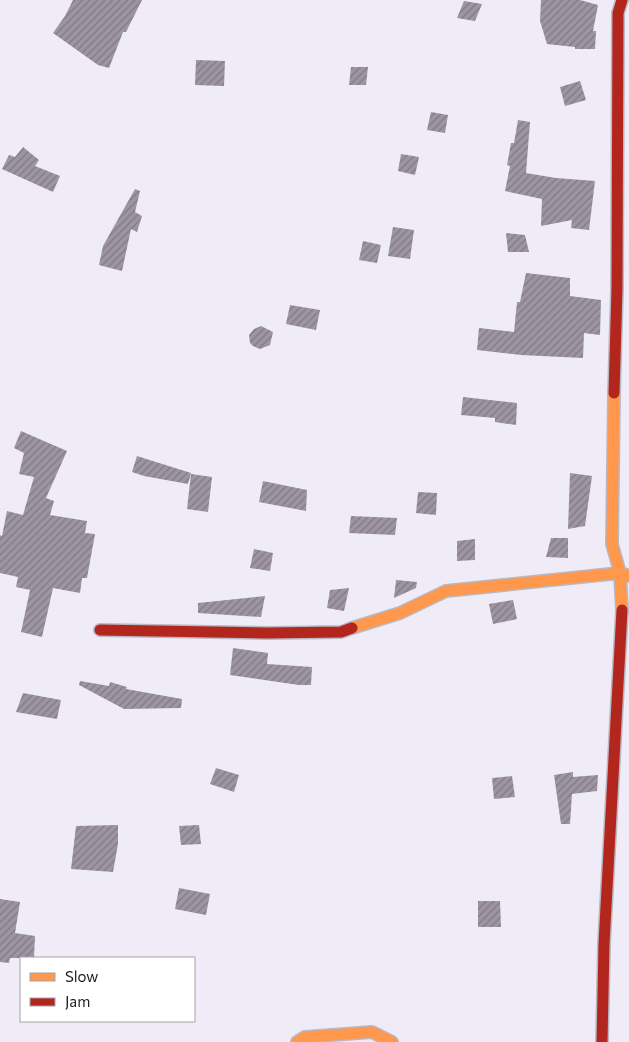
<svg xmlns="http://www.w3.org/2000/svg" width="629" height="1042" font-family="Commissioner,sans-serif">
<defs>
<pattern id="building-hatch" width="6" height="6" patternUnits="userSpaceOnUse" patternTransform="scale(1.25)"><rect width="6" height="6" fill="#9e95a3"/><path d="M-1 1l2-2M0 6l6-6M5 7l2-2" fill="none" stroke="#807984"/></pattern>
</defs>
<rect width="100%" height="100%" fill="#efecf8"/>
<path fill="url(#building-hatch)" d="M73,0H142L126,32H123L109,68L98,65L53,33L65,16Z
M541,0H580L598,5L593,31H596L595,49H575V47L547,44L540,21Z
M464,1L482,4L475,21L457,18Z
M196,60L225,61L224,86L195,85Z
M351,67H368L366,85H349Z
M580,81L586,100L565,106L560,87Z
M431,112L448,115L445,133L427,130Z
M518,120L530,122L526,173L556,178L595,181L589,230L571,228L572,220L541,226L542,199L505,191L510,166L507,165L511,143H514Z
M23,147L39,160L35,166L60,176L53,192L2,169L9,155L15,157Z
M401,154L419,157L415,175L398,171Z
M135,189L140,191L135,212L142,216L137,232L131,229L122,271L99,265L103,246Z
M393,227L414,230L410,259L388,256Z
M506,233L525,235L529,252H508Z
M363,241L381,245L377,263L359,260Z
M526,273L570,278V296L601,300L600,335L584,333L583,358L521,355L477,350L479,328L514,332L517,302H520Z
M290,305L320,310L316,330L286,324Z
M261,326L273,332L270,345L260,349L253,346L250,343L249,335L254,329Z
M463,397L517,403L516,425L495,422V418L461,415Z
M21,431L67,451L46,498L54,501L50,515L87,521L85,533L95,534L87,578H82L80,593L53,588L42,637L21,632L30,590L16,587L18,577L0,573V535L2,536L7,511L23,515L34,477L19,474L24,453L14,448Z
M137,456L191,473L188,484L144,476L132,472Z
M570,473L592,476L585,526L568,529Z
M191,474L212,477L208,512L187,509Z
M263,481L307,490L306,511L259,502Z
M418,492L437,493L436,515L416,513Z
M351,516L397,518L395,535L349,533Z
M551,538H568V558L546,557Z
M475,539V560L457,561V541Z
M254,549L273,553L270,571L250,568Z
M396,580L417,582L416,588L394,598Z
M349,588L344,611L327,608L330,590Z
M265,596L261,617L198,613V603Z
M513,600L517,619L493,624L489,604Z
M233,648L268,653L267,664L312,667L311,685H299L230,675Z
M80,681L109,686L110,682L127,687L126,689L182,699L181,708L124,709L79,685Z
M23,693L61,700L57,719L16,712Z
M216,768L239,775L234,792L210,784Z
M573,772V777L598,775L597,791L572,794L570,824H561L554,775Z
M512,776L515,797L494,799L492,778Z
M118,825V844L113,872L71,869L76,826Z
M199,825L201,844L181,845L179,826Z
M179,888L210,894L206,915L175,909Z
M0,899L20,902L15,933L35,936L34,958H10L9,963L0,962Z
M478,901H500L501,927H478Z"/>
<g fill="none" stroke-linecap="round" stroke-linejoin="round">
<defs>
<path id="slow" d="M614,393L612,544L620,573L622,610
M352,628L400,613L446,591L620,573L629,576
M297,1042L305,1037L372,1032L392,1042"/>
<path id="jam" d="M614,393L617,289L618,13L622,0
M100,630L267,633L341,632L352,628
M602,1042L604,944L622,610"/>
</defs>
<use href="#slow" stroke="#bab8c2" stroke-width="14"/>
<use href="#jam" stroke="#bab8c2" stroke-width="14"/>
<use href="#slow" stroke="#ff974d" stroke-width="11"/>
<use href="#jam" stroke="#b3261e" stroke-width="11"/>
</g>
<rect x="20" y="957" width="175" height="65" fill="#ffffff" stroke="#a4a3a7"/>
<rect x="30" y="973" width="25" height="8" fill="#ff974d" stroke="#a4a3a7"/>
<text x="65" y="982" font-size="15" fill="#1c1923">Slow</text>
<rect x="30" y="998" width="25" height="8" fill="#b3261e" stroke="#a4a3a7"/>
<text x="65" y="1007" font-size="15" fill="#1c1923">Jam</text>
</svg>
